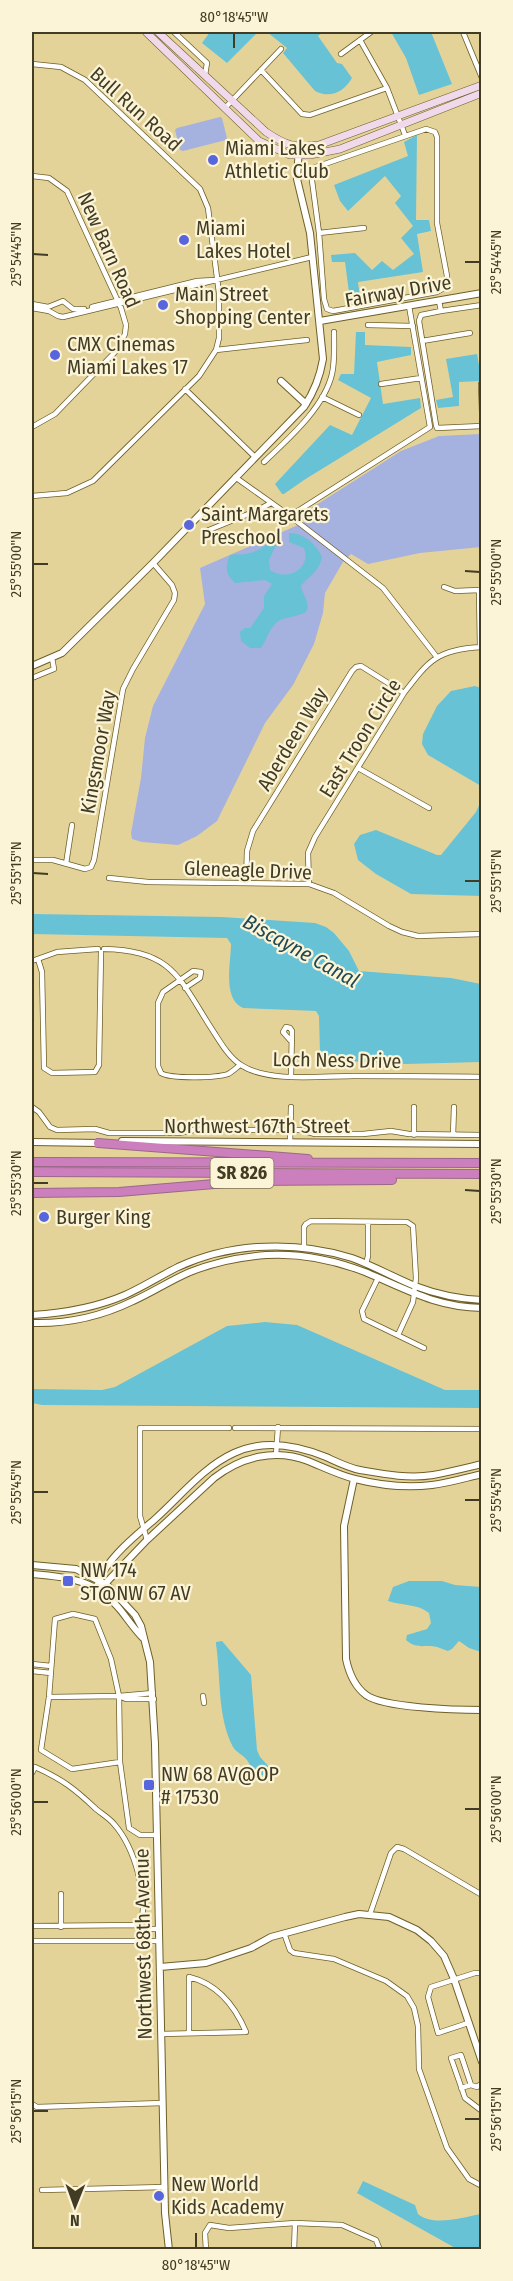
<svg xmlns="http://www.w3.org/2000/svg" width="513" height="2281" font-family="'Fira Sans Condensed',sans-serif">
<rect width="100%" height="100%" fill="#e4d399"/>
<path fill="#a5b1df" d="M220,117L222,118L227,138L226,140L183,151L180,150L175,130L177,128Z
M481,434V547L420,553L368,564L351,554L343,562L325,593L323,613L314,644L293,685L265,723L217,821L197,836L178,845L142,842L132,839L131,833L141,778L145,738L153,706L205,604L200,568L305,522L299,516L401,451L439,436Z"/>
<path fill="#67c2d6" d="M210,32H258L227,63L202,43Z
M267,32H323L318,36L337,63L342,64L352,78C344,92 330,99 315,91L283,53L287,48Z
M391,32H431L452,84L419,95L406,58Z
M417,135L416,220H429L431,231L417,234L423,272L358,282L360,298L350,300L345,262H332L331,255L355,253L372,270L382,261L393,270L414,254L401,238L413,226L395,203L401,196L385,176L348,211L340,201L334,185L408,156L404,142Z
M356,332H365V345L411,347V355L377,362L383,404L420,398L421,408L304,480L284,494H282L275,484L330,425L352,435L371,398L338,380L341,374H354Z
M477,354L480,371H481V381L459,382V406L438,408L436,400L453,397L446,359Z
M289,533C304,533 316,544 322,557C319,572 310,575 301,586C302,593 310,603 307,610C304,616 287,617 280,620C269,627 268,638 261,648H250L241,641L240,632L245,628H250L264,608V596L272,584L265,580L235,583C225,574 225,567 230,555C237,554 244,555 250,553C260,551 265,543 277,543L269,560L270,570C286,582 312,569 304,548L289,542Z
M475,686L481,688V786L428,755L422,744L423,734L437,706L451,691Z
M481,801V896L411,894L376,874L358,860L354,844L360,835L376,830L437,855H441L476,812Z
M32,914L222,917L315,923L326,927L334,933L349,951L359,971L451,978L481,984V1062L406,1064L325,1060L320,1054L319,1016L316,1011L243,1008C222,999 231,962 231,944L227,938L32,934Z
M265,1322L297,1325L445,1390H481V1408L42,1405L32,1403V1389L102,1390L115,1387L227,1326Z
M409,1581H442L455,1585L481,1587V1652L469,1648L459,1641L452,1649L448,1651C444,1650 441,1648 437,1647C424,1644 417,1650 406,1640L407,1635L427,1629L431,1623L429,1613C416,1603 402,1606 388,1601L393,1587Z
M222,1641L251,1675L257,1750L260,1757L272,1770L268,1776C257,1776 252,1768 247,1760C243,1755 236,1752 233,1747C217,1716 221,1677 216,1644V1642Z
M363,2181L415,2205L418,2214C433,2227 464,2217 481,2214V2249H457L357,2193Z"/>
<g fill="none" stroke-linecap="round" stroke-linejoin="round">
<defs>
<path id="minor" d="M174,32L207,63L205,75
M463,32L482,78
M360,40L387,88L405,135
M341,54L371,32
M32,64L61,67L85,80L200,189L208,208L219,293V338L216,350L199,376L93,481L67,493L32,496
M261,70L302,114L310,115L387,88
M225,108L281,49
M426,129L435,132L437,137V223L447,276L446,287L437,292L333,311L327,309L324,299L319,233L311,173L316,167Z
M32,176L49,178L67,191L121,308L126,325L125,334L117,350L55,414L32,427
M319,233L364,228
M439,301L441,311L482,305
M32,304L48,307L63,301L73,309H84
M92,307L197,281L215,280
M32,308L49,311L58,316L63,317L312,257
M441,311L421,315L419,321L436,425L437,428L482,426
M368,325L413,326
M422,341L470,333
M216,350L307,340
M381,384L421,378
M481,384L482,413
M185,389L254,456
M322,397L359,415
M264,462C288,439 324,408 332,374C335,361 334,346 334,332
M235,477L290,516L383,588L436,656
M290,516L430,427L409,306
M204,532L258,510L271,503
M444,587L455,591L480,590
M479,590L480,647
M32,678L54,669L52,658
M358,768L429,808
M32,860H53L85,869L91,867L94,860L123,689L133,669L174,600L175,593L172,585L153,563
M66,864L72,825
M109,878L148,882L309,884L334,893L389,926L402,932L418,936L482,934
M246,883L247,851L253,831L352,671L356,667L361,666L404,693
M309,884L308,853L315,837L404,693C429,660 438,649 482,647
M104,949C175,950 180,981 215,1034C222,1045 230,1058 241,1065C268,1083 322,1076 354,1076C396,1076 439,1076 482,1077
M38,959L42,972L44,1068L52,1073L95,1072L99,1065L101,952
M32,961L57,952L98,949
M185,988L200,978L201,972L193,971L163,992L158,1003V1066L161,1073C170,1079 217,1078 228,1074C232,1072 236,1068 240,1065
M290,1040L283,1032L286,1027L290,1028L292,1031L291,1076
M32,1107L39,1112L50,1127L57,1130L95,1129L109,1133H179L194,1130H301L315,1134H363L391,1131L409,1134L482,1135
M414,1135V1107
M453,1135L454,1107
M290,1143L291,1107
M304,1247V1227L306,1224L311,1221L407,1222L413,1226L416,1278L413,1302L398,1335
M366,1264L368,1256V1222
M378,1278L362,1311L364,1319L424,1348
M235,1428L482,1429
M276,1455L278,1427
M147,1540L140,1516V1428H229
M32,1664L51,1666
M32,1671L51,1673
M119,1696L126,1699H154
M203,1696L204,1703
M49,1697L119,1696L153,1693
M120,1762L72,1769L41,1750L49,1697L55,1619L73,1614L95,1619L111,1659L119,1696L120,1762L129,1828L140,1835H157
M32,1773L35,1767C62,1779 75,1789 96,1809C102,1814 109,1818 114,1824C135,1848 148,1896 141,1925
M370,1914L391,1853L397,1847L404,1849L482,1895
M32,1926L141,1925L145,1929H158
M61,1927V1894
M284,1933L290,1950L294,1953L334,1959L386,1981L407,1996L414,2008L418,2026L419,2069L447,2148L469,2179L482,2186
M32,1941H158
M468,2023L438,2033L428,1997L431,1987L475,1973H482
M161,2034L246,2032C235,2006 218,1984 189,1977V2033
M471,2085L461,2055L451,2058L465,2098L482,2111
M461,2088L471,2085L477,2087L482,2083
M32,2104L37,2107L163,2103
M42,2190L165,2187
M206,2250L205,2233L210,2225L229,2228L295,2223L342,2225L376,2240L380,2250
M294,2250L295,2223"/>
<path id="tertiary" d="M320,321L482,293
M281,381L306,404
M32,666L62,653L153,563L304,407C314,392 320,377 323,359L310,233L297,179L299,147
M122,1141L482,1144
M32,1142L100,1143
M32,1315C64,1313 95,1308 125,1295C143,1287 160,1276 178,1267C202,1256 230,1249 257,1247C289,1245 321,1248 352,1258C374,1266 393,1277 415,1286C436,1294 459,1299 482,1300
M32,1323C66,1324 102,1316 133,1301C153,1292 171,1280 190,1272C215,1262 240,1257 266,1255C299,1253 334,1260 365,1272C406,1289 435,1307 482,1308
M354,1479L344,1526L346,1659C349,1673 354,1686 366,1695C384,1708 457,1710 482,1710
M32,1565L76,1569L107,1585L135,1615L141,1626L150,1662L155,1744L165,2213L169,2250
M32,1574C70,1577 97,1580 122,1612C129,1621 135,1630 143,1638
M103,1586L147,1540L214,1478C241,1457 275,1448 308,1461C323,1467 339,1475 355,1479C379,1485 408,1488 432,1485C449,1483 465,1478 482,1474
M97,1589C100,1564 135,1536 154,1520C179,1498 203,1467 234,1453C264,1439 296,1445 326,1457C337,1462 349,1468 360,1470C383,1474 409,1479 433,1475C449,1472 465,1468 482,1464
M160,1967L206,1963L251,1948L271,1937L345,1917L359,1914L389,1917L417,1930L431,1941L444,1956L454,1979L482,2062"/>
<path id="secondary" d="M146,32L259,141L290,155H310L340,149L482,93
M158,32L266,132C287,146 295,148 319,145L482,85"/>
<path id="motorway" d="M98,1143L308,1159
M32,1162L482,1163
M32,1172L482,1174
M32,1193L119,1192L250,1181L392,1180"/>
</defs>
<use href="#minor" stroke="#6f5f27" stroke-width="6"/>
<use href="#tertiary" stroke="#6f5f27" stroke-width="8"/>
<use href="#secondary" stroke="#6f5f27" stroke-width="8"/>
<use href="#motorway" stroke="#9c6887" stroke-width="10"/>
<use href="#minor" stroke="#fff" stroke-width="4.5"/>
<use href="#tertiary" stroke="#fff" stroke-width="6"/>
<use href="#secondary" stroke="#f0d9eb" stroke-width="7"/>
<use href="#motorway" stroke="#cc7fbd" stroke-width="8"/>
</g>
<path fill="none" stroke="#433c24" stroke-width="2" d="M234,48V33M33,254L48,255M465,262H480M33,564H48M465,571L480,572M33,873L48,874M465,881H480M33,1183H48M465,1190L480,1191M33,1492H48M465,1500H480M33,1802H48M465,1809H480M33,2111H48M465,2119H480M196,2248V2233"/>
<g fill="#5866dd" stroke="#fcf4d7" stroke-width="2">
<circle cx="213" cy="160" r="6"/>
<circle cx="184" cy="240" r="6"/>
<circle cx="163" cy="305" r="6"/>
<circle cx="55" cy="355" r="6"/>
<circle cx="189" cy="525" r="6"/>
<circle cx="44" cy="1217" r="6"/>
<rect x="62" y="1575" width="12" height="12" rx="3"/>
<rect x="143" y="1779" width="12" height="12" rx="3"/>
<circle cx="159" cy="2196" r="6"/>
</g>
<g text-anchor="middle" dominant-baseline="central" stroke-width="4.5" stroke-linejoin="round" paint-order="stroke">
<rect fill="#fcf4d7" stroke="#7a735a" stroke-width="1.5" x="210.5" y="1158" width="63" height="30" rx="4.5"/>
<g font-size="18" font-weight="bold" fill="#433c24">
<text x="242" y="1173">SR 826</text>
</g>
<g font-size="20" fill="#433c24" stroke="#fcf4d7">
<text transform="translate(136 109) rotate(42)">Bull Run Road</text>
<text transform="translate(109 250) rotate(66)">New Barn Road</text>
<text transform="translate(398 291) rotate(-10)">Fairway Drive</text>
<text transform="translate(360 738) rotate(-58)">East Troon Circle</text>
<text transform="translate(292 739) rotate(-59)">Aberdeen Way</text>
<text transform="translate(98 752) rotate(-80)">Kingsmoor Way</text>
<text transform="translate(248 870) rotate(2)">Gleneagle Drive</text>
<text transform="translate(337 1060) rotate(1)">Loch Ness Drive</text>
<text x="257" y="1126">Northwest 167th Street</text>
<text transform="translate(143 1944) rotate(-91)">Northwest 68th Avenue</text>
</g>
<g font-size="20" fill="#433c24" stroke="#fcf4d7" text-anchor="start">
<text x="225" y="148">Miami Lakes<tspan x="225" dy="23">Athletic Club</tspan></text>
<text x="196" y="228">Miami<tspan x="196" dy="23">Lakes Hotel</tspan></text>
<text x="175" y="294">Main Street<tspan x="175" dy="23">Shopping Center</tspan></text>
<text x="67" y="344">CMX Cinemas<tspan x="67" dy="23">Miami Lakes 17</tspan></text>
<text x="201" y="514">Saint Margarets<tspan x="201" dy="23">Preschool</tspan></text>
<text x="56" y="1217">Burger King</text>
<text x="80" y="1570">NW 174<tspan x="80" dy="23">ST@NW 67 AV</tspan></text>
<text x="161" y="1774">NW 68 AV@OP<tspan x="161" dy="23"># 17530</tspan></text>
<text x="171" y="2184">New World<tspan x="171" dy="23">Kids Academy</tspan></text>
</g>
<g font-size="21" font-style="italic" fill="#204953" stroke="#fcf4d7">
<text transform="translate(301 951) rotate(29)">Biscayne Canal</text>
</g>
</g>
<rect width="513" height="2281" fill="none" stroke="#fcf4d7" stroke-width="66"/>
<g transform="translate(75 2206) rotate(181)" stroke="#fcf4d7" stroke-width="4.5" paint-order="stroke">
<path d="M0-4.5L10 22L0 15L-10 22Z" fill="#433c24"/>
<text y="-9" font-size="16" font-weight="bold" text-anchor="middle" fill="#433c24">N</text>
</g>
<rect x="33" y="33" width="447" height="2215" fill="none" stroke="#433c24" stroke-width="2"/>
<g font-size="15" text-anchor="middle" fill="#433c24">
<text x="234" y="22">80°18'45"W</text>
<text transform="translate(16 254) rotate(-90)" y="5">25°54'45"N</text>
<text transform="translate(496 262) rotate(-90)" y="5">25°54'45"N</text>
<text transform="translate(16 564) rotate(-90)" y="5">25°55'00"N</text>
<text transform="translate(496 572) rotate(-90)" y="5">25°55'00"N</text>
<text transform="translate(16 873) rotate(-90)" y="5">25°55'15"N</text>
<text transform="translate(496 881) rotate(-90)" y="5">25°55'15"N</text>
<text transform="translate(16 1183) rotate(-90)" y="5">25°55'30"N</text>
<text transform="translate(496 1191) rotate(-90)" y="5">25°55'30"N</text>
<text transform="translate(16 1492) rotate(-90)" y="5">25°55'45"N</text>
<text transform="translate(496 1500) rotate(-90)" y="5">25°55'45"N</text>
<text transform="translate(16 1802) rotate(-90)" y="5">25°56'00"N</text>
<text transform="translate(496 1809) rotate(-90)" y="5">25°56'00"N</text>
<text transform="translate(16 2111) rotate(-90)" y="5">25°56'15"N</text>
<text transform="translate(496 2119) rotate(-90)" y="5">25°56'15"N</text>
<text x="196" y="2270">80°18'45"W</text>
</g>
</svg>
